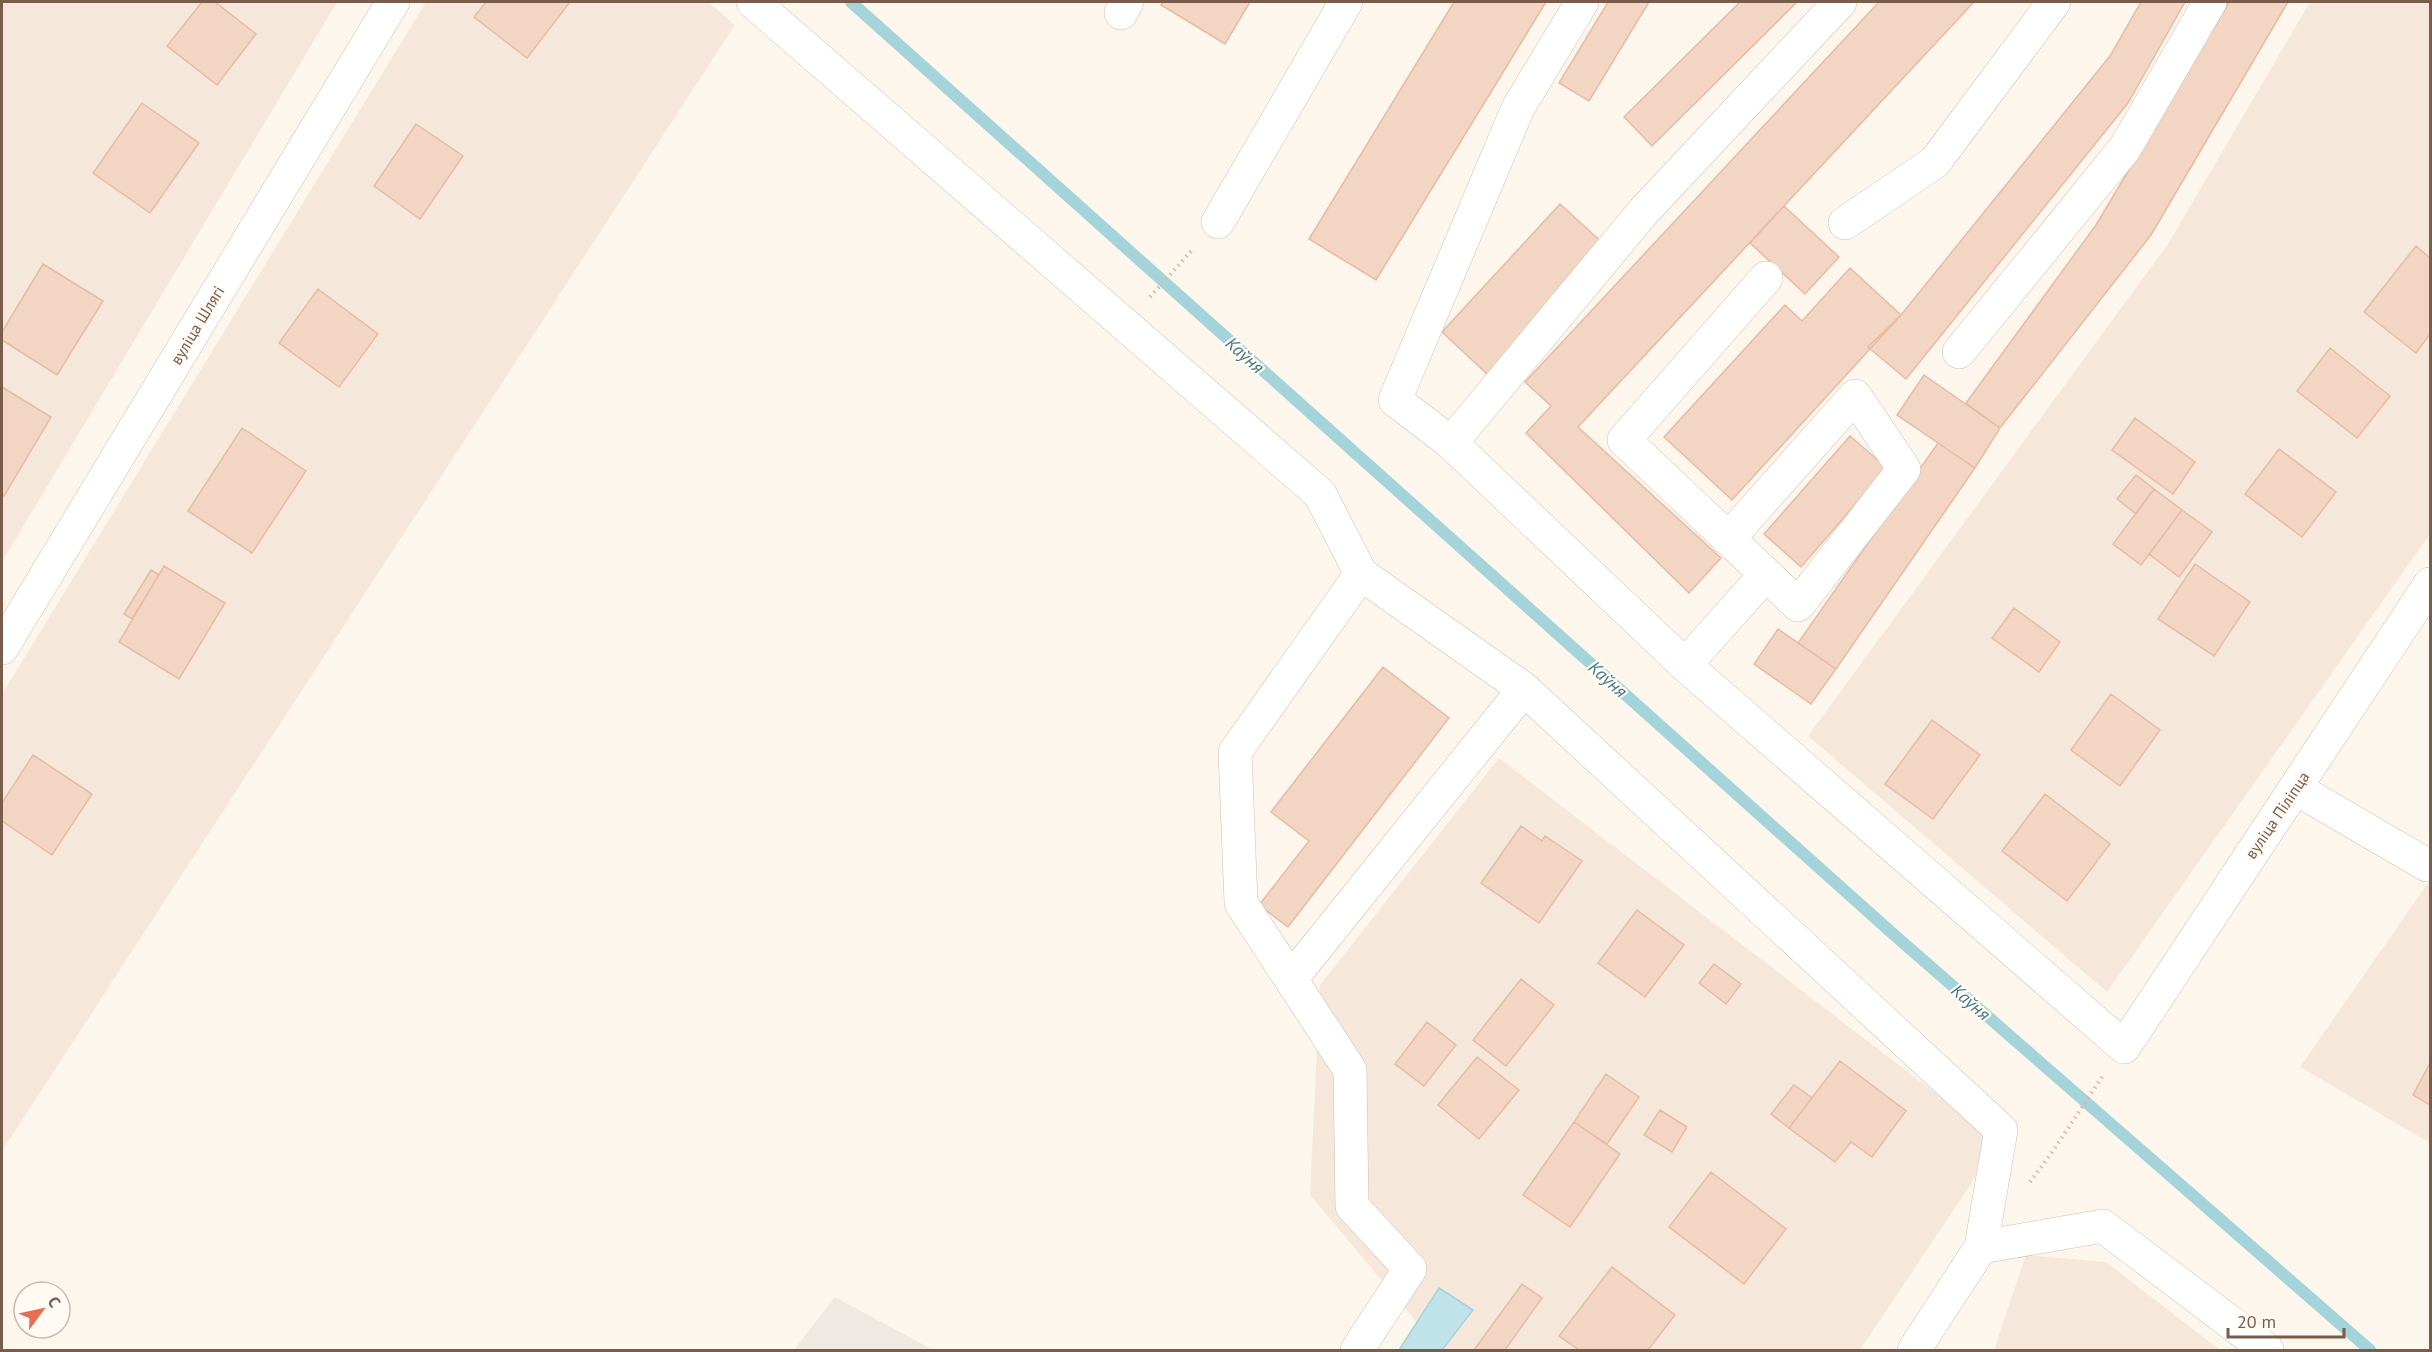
<svg xmlns="http://www.w3.org/2000/svg" width="2432" height="1352" font-family="'PT Sans',sans-serif">
<rect width="100%" height="100%" fill="#fdf6ec"/>
<path fill="#f5e8da" d="M2,2H337L2,562Z
M426,2H708L735,25L2,1151V694Z
M2310,2H2430V534L2107,992L1808,736L2168,244Z
M1499,758L1999,1142L1860,1350H1440L1310,1195L1320,985Z
M2430,880V1143L2300,1067Z
M2026,1255L2106,1262L2220,1350H1994Z"/>
<path fill="#efe9e4" d="M835,1297L933,1350H794Z"/>
<path fill="#bfe3e8" stroke="#a5d3da" stroke-width="1.5" d="M1439,1288L1473,1310L1442,1350H1399Z"/>
<g fill="none" stroke-linecap="round" stroke-linejoin="round">
<path stroke="#a5d3da" stroke-width="12" d="M851,2L1892,933L2370,1350"/>
</g>
<path fill="#f3d5c3" stroke="#e6bba3" stroke-width="1.5" d="M202,2H215L256,34L217,85L167,46Z
M486,2H570L527,58L474,17Z
M1163,2H1250L1225,44L1161,5Z
M1454,2H1546L1376,280L1309,239Z
M1608,2H1649L1589,101L1559,83Z
M1740,2H1797L1652,146L1624,117Z
M1879,2H1974L1578,427L1721,558L1689,593L1526,433L1551,406L1525,382Z
M2141,2H2185L2128,103L1906,379L1868,347L1901,315L2110,56Z
M2229,2H2288L2151,235L2000,428L1966,403L2096,225Z
M142,103L199,143L150,213L93,173Z
M416,124L463,156L420,219L374,186Z
M1560,204L1607,247L1488,375L1442,332Z
M1784,206L1839,257L1805,294L1750,243Z
M2416,246L2430,258V334L2416,353L2364,312Z
M43,264L103,301L57,375L2,340V332Z
M1850,268L1901,315L1732,500L1664,437L1785,305L1802,321Z
M318,289L378,334L339,387L279,343Z
M2330,348L2390,396L2357,438L2297,391Z
M1924,375L2000,428L1975,468L1897,415Z
M2,387L51,417L4,496L2,494Z
M2135,418L2195,462L2173,494L2112,450Z
M242,428L306,471L252,553L188,511Z
M1850,436L1887,468L1801,567L1764,534Z
M1938,443L1975,468L1836,669L1798,643Z
M2279,449L2336,492L2302,537L2245,494Z
M2136,475L2154,489L2136,514L2117,499Z
M2154,489L2182,510L2141,565L2113,544Z
M2182,510L2212,532L2179,577L2149,554Z
M2195,564L2250,602L2214,656L2158,619Z
M164,566L225,603L179,679L119,642Z
M151,570L159,575L132,619L124,614Z
M2014,608L2060,642L2039,672L1992,638Z
M1778,629L1836,669L1811,704L1754,664Z
M1383,667L1449,718L1288,927L1259,905L1309,841L1271,812Z
M2111,694L2160,730L2120,786L2071,750Z
M1932,720L1980,755L1933,819L1885,784Z
M33,755L92,794L52,855L2,821V803Z
M2045,794L2110,844L2067,901L2002,851Z
M1521,826L1542,841L1545,836L1582,861L1539,923L1481,883Z
M1637,910L1684,945L1645,997L1598,963Z
M1714,964L1741,984L1726,1004L1699,983Z
M1521,979L1554,1005L1506,1066L1473,1040Z
M1427,1022L1456,1045L1424,1086L1395,1064Z
M1477,1057L1519,1090L1479,1139L1438,1105Z
M1840,1061L1906,1111L1872,1157L1851,1142L1835,1162L1789,1128Z
M2430,1063V1105L2413,1095Z
M1606,1074L1639,1097L1607,1144L1574,1122Z
M1794,1085L1812,1098L1789,1128L1771,1114Z
M1660,1110L1687,1127L1672,1152L1644,1135Z
M1574,1122L1620,1154L1570,1227L1523,1195Z
M1711,1172L1786,1229L1744,1284L1669,1227Z
M1612,1267L1675,1315L1648,1350H1579L1559,1336Z
M1522,1284L1542,1298L1505,1350H1474Z"/>
<g fill="none" stroke-linecap="round" stroke-linejoin="round">
<defs>
<path id="minor" d="M753,2L1320,494L1361,574L1524,689L2001,1130L1981,1247L1914,1350
M1582,2L1518,108L1395,400L1451,443L1685,665L2124,1047L2430,584
M1121,13L1127,2
M1218,222L1346,2
M1845,223L1935,162L2054,2
M1959,352L2125,148L2210,2
M1451,443L1643,212L1840,2
M1728,539L1855,396L1904,469L1798,605C1741,550 1682,495 1624,440L1766,278
M2,648L393,2
M1685,665L1766,574
M2295,788L2427,865
M1291,979L1524,689
M1981,1247L2103,1226L2267,1350
M1357,1350L1410,1269L1352,1206L1350,1070L1241,903L1235,752L1361,574"/>
</defs>
<use href="#minor" stroke="#d1beb0" stroke-width="34"/>
<path stroke="#d9b8a5" stroke-width="4" stroke-dasharray="1.5 4.5" stroke-linecap="butt" d="M1150,297L1193,249
M2030,1182L2053,1151L2104,1074"/>
<use href="#minor" stroke="#fff" stroke-width="33"/>
</g>
<g text-anchor="middle" dominant-baseline="central" stroke-width="4.5" stroke-linejoin="round" paint-order="stroke">
<g font-size="16" fill="#7a5c4d" stroke="#fffaf3">
<text transform="translate(197 325) rotate(-59)">вуліца Шлягі</text>
<text transform="translate(2277 815) rotate(-56)">вуліца Піліпца</text>
</g>
<g font-size="18" font-style="italic" fill="#437c86" stroke="#fffaf3">
<text transform="translate(1245 355) rotate(42)">Каўня</text>
<text transform="translate(1608 679) rotate(42)">Каўня</text>
<text transform="translate(1971 1002) rotate(41)">Каўня</text>
</g>
</g>
<rect width="2432" height="1352" fill="none" stroke="#7a5c4d" stroke-width="6"/>
<g transform="translate(42 1310) rotate(57)"><circle r="28" fill="#fffaf3" stroke="#cabbb1" stroke-width="1.5"/>
<path d="M0-4.5L10 22L0 15L-10 22Z" fill="#e76f51"/>
<text y="-9" font-size="16" font-weight="bold" text-anchor="middle" fill="#7a5c4d">С</text>
</g>
<path d="M2228 1328v9h116v-9" fill="none" stroke="#7a5c4d" stroke-width="3"/>
<text x="2237" y="1328" font-size="18" fill="#7a5c4d" stroke="#fffaf3" stroke-width="4.5" paint-order="stroke">20 m</text>
</svg>
